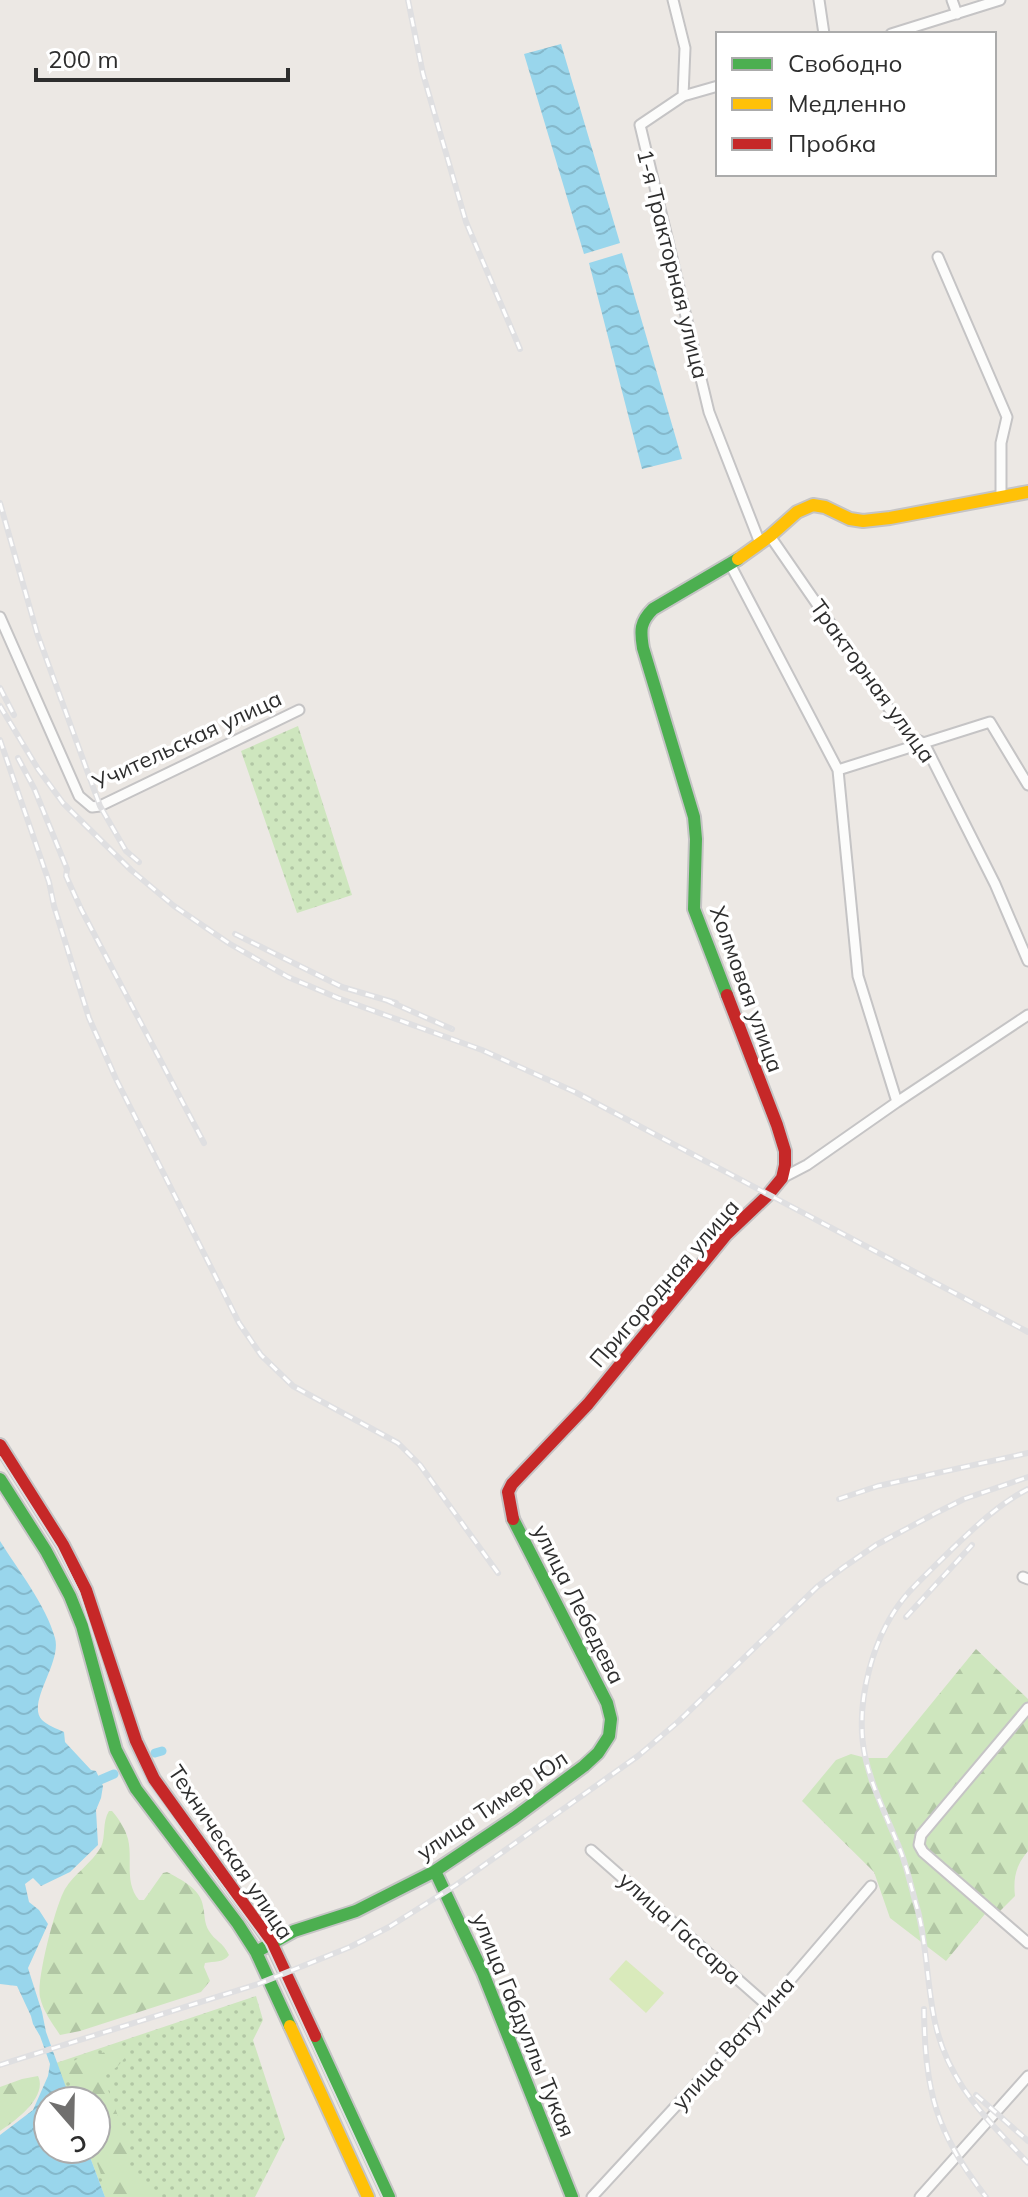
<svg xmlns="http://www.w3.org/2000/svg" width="1028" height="2197" font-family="Mulish,sans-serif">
<defs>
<pattern id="grass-dots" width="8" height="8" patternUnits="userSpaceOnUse" patternTransform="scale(2)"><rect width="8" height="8" fill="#cee6be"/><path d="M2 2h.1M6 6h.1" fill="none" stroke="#b1c6a4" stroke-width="1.8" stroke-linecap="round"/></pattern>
<pattern id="forest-firs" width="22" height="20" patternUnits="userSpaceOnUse" patternTransform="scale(2)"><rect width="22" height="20" fill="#cee6be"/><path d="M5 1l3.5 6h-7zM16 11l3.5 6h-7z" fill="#b1c6a4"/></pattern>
<pattern id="water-waves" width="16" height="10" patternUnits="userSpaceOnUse" patternTransform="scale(2)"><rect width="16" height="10" fill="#99d6ec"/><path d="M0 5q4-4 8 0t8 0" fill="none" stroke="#84b8cb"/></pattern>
</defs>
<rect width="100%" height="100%" fill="#ece8e4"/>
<path fill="url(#grass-dots)" d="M298,726L352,895L297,913L241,751Z
M256,1996L263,2020L253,2040L285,2138L255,2197H105L87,2149H96V2101H71L56,2063Z"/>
<path fill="url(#forest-firs)" d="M976,1649L1028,1699V1851C1016,1865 1013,1878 1015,1896L1000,1911L924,1845L917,1854L985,1914L946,1961L890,1918L874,1872L802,1801L836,1760L851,1754L866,1758H887Z
M109,1811H112C119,1819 125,1828 128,1839C133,1860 124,1882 139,1900H144L163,1873L167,1872C180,1879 201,1889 203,1906C205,1915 204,1923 209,1931C215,1941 223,1942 229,1955C224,1963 214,1961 205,1963L204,1967L210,1981L201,1992L80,2031L60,2035C52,2023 43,2011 40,1997C36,1980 56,1904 65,1889C74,1874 92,1863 101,1847C106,1836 102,1822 109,1811Z
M126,2047L128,2054L118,2066L106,2075L105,2082L129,2145L130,2170L151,2191L154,2197H109L92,2149H96V2101H75L65,2067L77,2059Z
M38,2076C48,2097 15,2121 0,2131V2087L22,2079Z"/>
<path fill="#d9eabb" d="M626,1960L664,1993L646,2013L609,1979Z"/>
<path fill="url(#water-waves)" d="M561,44L620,243L584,254L524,54Z
M622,253L682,459L642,469L589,263Z
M0,1541C18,1570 46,1605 55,1638C62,1663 26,1703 42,1720C47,1725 57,1729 64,1732L65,1742L91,1770L96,1771L103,1786L101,1798L96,1810L98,1845L70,1872L41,1886L33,1878L25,1884L29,1902L39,1910L48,1924L28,1968L42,2012L46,2032L71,2101H48V2149H87L105,2197H0V2135L33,2110L48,2076L50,2064L40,2036L33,2024L31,2016L17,1986L0,1984Z"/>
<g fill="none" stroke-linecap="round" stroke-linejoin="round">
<path stroke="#99d6ec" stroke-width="9" d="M155,1753L162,1751
M100,1780L114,1774"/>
<defs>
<path id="street" d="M673,0L685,48L683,96L640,125L709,412L760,543
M819,0L824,34
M952,0L957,14
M891,34L1000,0
M683,96L718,86
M938,257L1007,417L1001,443V498
M770,536L908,736L924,743L995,884L1028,961
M730,564L838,770L858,976L897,1102
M0,617L79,796L92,807L100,806L299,710
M838,770L990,722L1028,785
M782,1178L807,1165L897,1102L1028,1015
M1023,1577L1028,1579
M1028,1708L921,1835L919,1845L923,1852L1028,1943
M591,1850L768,2006
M592,2197L768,2006L871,1886
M920,2197L1028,2076"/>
<path id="fast" d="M727,995L694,909L696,839L694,817L643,648C640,630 640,622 653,609L738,559
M0,1479L46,1551L70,1596L82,1626L116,1750L136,1789L238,1924L256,1952L290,2026
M435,1871L483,1973L572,2197
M256,1952L294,1931L356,1911L435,1871L514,1818L584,1766L598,1753L609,1736L611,1719L607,1703L513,1519
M315,2036L389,2197"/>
<path id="slow" d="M738,559L770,536L797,512L813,505L825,507L850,519L863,521L890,518L1028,492
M290,2026L368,2197"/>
<path id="jam" d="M0,1445L63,1545L86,1590L136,1741L154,1779L271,1942L315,2036
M513,1519L508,1492L512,1484L588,1404L726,1235L768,1195L782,1178L785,1165V1151L777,1125L727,995"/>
</defs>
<use href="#street" stroke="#c5c4c5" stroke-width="13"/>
<use href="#fast" stroke="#c5c4c5" stroke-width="16"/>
<use href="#slow" stroke="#c5c4c5" stroke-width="16"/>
<use href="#jam" stroke="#c5c4c5" stroke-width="16"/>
<use href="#street" stroke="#fcfcfb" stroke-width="9"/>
<use href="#fast" stroke="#4caf50" stroke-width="12"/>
<use href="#slow" stroke="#ffc107" stroke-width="12"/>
<use href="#jam" stroke="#c62828" stroke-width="12"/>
<path stroke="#dfdfe1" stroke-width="2" d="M0,1457L57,1547L79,1592L128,1745L147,1783L266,1945L382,2197"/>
<defs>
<path id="rail" d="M408,0L423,74L466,222L520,349
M0,503L37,633L100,806L126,851L139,862
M0,688L14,715
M0,706L38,769L63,803L131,870L174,906L230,944L288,977L338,998L482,1050L575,1092L1028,1332
M0,740L49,882L54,906L89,1018L116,1079L239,1323L261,1355L293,1386L398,1443L420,1465L498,1573
M18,758L34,788L67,869L66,876L81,909L204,1143
M235,934L342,987L396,1003
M386,1000L452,1029
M1028,1489C999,1504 976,1526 952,1549C938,1563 923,1577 909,1592C873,1632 854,1703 865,1756C872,1789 889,1821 901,1852C908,1871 912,1891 918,1911C926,1943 927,1979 933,2012C944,2079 984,2116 1028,2163
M839,1499L878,1486L1028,1453
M906,1617L972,1545
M924,2009C925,2090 935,2132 986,2197
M0,2065L258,1984L350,1947L389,1927L456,1885L638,1756L679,1721L817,1587L844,1567L876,1545L936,1513L964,1499L1028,1477
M976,2095L1028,2141"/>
</defs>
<use href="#rail" stroke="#dfdfe1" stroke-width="6"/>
<use href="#rail" stroke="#fff" stroke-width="3" stroke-dasharray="9" stroke-linecap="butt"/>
</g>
<g text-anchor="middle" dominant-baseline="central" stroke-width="7" stroke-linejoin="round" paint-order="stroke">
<g font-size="22" fill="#2e2e2e" stroke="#fff">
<text transform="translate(673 264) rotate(76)">1-я Тракторная улица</text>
<text transform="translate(873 681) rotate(54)">Тракторная улица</text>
<text transform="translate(187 740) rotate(-25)">Учительская улица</text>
<text transform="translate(747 989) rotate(70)">Холмовая улица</text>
<text transform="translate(664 1283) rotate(-49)">Пригородная улица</text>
<text transform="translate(579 1604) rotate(63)">улица Лебедева</text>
<text transform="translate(492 1805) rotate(-34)">улица Тимер Юл</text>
<text transform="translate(231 1852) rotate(56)">Техническая улица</text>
<text transform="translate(680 1928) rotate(42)">улица Гассара</text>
<text transform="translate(524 2025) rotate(68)">улица Габдуллы Тукая</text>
<text transform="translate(733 2043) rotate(-48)">улица Ватутина</text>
</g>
</g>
<rect x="716" y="32" width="280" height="144" fill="#ffffff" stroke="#ababab" stroke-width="2"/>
<rect x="732" y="58" width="40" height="12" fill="#4caf50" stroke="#ababab" stroke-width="2"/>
<text x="788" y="72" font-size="24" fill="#2e2e2e">Свободно</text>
<rect x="732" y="98" width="40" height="12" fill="#ffc107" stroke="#ababab" stroke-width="2"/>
<text x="788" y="112" font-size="24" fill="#2e2e2e">Медленно</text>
<rect x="732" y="138" width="40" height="12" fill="#c62828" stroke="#ababab" stroke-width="2"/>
<text x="788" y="152" font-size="24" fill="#2e2e2e">Пробка</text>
<g transform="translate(72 2125) rotate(160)"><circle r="38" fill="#ffffff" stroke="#ababab" stroke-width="2"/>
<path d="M0-6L14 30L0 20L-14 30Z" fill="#706f6e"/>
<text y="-12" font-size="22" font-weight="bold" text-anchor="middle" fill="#2e2e2e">С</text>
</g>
<path d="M36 68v12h252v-12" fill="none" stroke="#2e2e2e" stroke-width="4"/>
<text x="48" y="68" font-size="24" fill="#2e2e2e" stroke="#ffffff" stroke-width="6" paint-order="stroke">200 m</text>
</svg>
